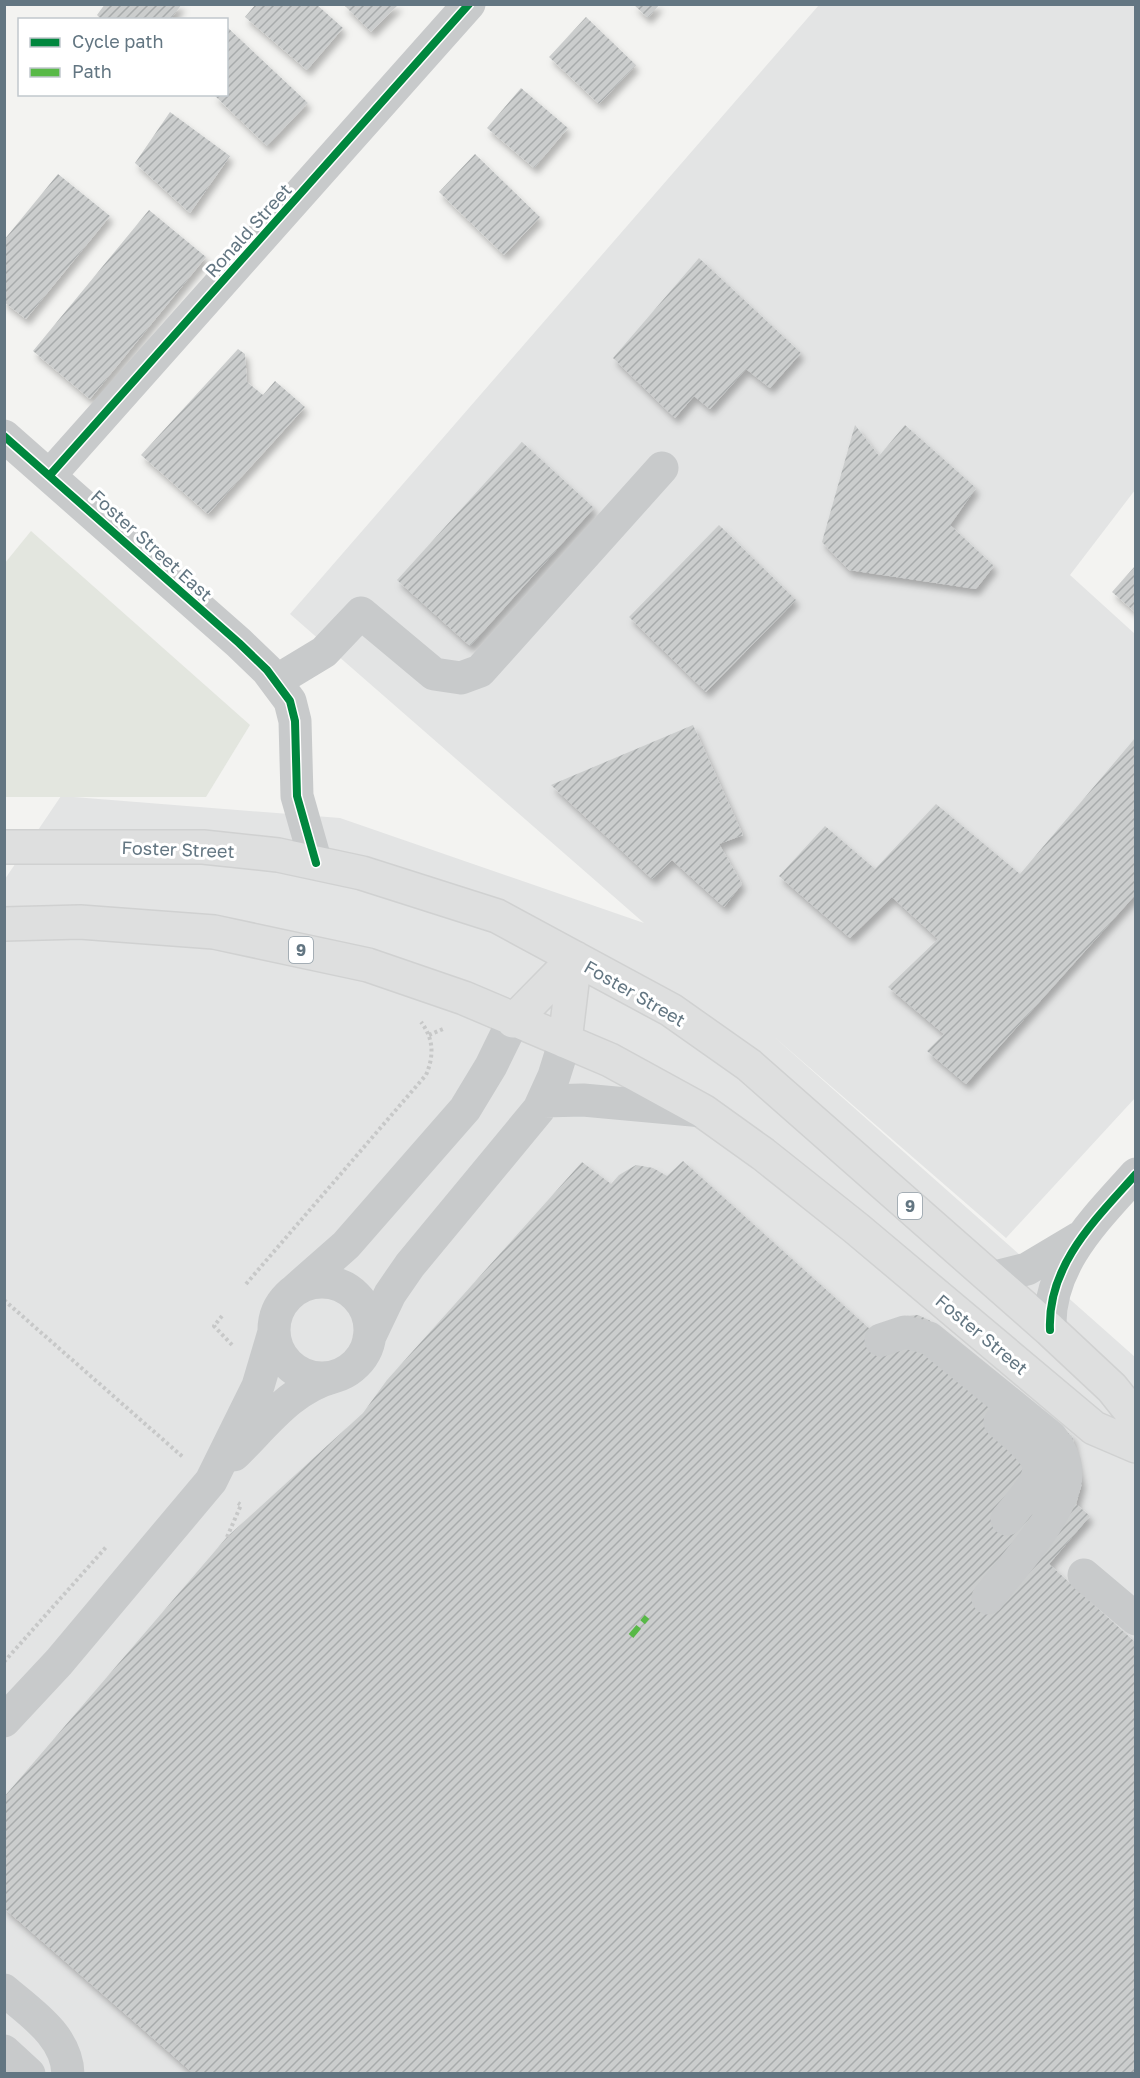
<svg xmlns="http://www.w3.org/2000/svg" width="1140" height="2078" font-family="'Golos Text',sans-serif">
<defs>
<pattern id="building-hatch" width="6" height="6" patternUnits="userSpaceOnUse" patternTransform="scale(1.5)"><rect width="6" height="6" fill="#cbcdcd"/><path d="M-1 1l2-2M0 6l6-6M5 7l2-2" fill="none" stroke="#a8abac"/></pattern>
<filter id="shadow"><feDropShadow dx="3.5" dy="6" stdDeviation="3" flood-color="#0004"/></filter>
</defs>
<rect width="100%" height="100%" fill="#f3f3f1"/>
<path fill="#e3e4e4" d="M819,5H1135V490L1070,575L1135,634V1098L1006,1238L772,1035L1135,1357V2073L5,2074V879L61,796L340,818L644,923L290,614Z"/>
<path fill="#e3e6df" d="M31,531L250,725L206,797H5V563Z"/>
<path fill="url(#building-hatch)" filter="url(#shadow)" d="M105,4H182L170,20H102L97,15Z
M256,4H316L343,28L307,70L245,17Z
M343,4H399L371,32Z
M633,4H660L648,18Z
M586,17L636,65L599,104L549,57Z
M226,26L308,103L267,146L213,94H226Z
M521,88L568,128L534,168L487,128Z
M170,112L230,156L190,213L135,163Z
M475,154L540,217L504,255L439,192Z
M58,174L110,216L26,319L4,302V240Z
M149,210L206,257L90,399L33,351Z
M699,258L801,353L770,388L746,369L710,409L694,396L675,418L613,358Z
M238,349L245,354L247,382L263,395L275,381L305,407L208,514L141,455Z
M855,425L879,456L905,425L976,488L950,525L994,566L976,589L849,570L822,542Z
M522,442L594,508L470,646L397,580Z
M719,525L796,600L706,692L629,617Z
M1136,565V613L1112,592Z
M693,725L743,835L719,844L742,884L724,907L672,860L652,879L551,785Z
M1136,737V894L966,1084L927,1051L944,1034L888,987L938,939L892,897L850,938L779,876L825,826L875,869L936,804L1020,874Z
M683,1161L871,1330L906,1316L918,1315L929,1320L1072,1436L1082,1483L1076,1504L1090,1516L1049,1564L1136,1643V2074H194L4,1908V1797L227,1537L363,1413L387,1380L582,1162L611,1184L619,1175L636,1165L653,1168L667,1176Z"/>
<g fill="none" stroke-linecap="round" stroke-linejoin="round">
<defs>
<path id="highway" d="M4,847H203L278,855L362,873L497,916L671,1010L749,1065L1050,1330L1112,1388L1136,1418
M4,924L80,922L214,932L368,965L464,998L610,1060L703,1111L763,1154L856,1228L1094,1428L1136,1446
M513,1021L575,958
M565,1041L575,958"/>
</defs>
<use href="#highway" stroke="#d0d1d1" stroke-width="36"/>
<path stroke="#c7c8c8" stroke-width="4" stroke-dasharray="3 3" stroke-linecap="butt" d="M429,1035L443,1029
M246,1284L426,1075C434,1056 434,1039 421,1022
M4,1300L184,1458
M222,1316L214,1326L233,1346
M227,1537L241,1505L238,1503
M4,1662L107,1546"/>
<path stroke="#c8cacb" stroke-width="33" d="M4,436L239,643L267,670L290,701L295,721L297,796L316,863
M50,475L469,4
M276,681L324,652L361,613L434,674L461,678L480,671L662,468
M543,1101L583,1100L703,1111
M991,1278L1027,1269L1079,1238
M274 1330a48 48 0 1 1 96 0a48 48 0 1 1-96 0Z
M295,1290L346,1245L465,1109L491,1066L513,1021
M1050,1330C1047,1265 1096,1219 1136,1174
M369,1338L390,1294L410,1265L539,1109L554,1076L565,1041
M881,1340L905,1332L929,1338L1051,1437C1059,1447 1065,1458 1066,1471C1068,1509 1011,1568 988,1598
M1000,1422C1053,1466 1048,1469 1007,1519
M234,1455C264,1426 291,1388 333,1377
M1084,1575L1136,1619
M4,1721L59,1662L211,1481L258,1386L274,1332
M4,1990C31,2013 67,2036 68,2074
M4,2051L29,2074"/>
<use href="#highway" stroke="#dedfdf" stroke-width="33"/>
<path stroke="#58b947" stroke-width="6" stroke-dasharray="12 6" stroke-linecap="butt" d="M631,1636L647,1617"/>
<defs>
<path id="cycleway" d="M4,436L239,643L267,670L290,701L295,721L297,796L316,863
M50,475L469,4
M1050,1330C1047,1265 1096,1219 1136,1174"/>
</defs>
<use href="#cycleway" stroke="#fff" stroke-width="11"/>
<use href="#cycleway" stroke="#00873e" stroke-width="8"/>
</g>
<g text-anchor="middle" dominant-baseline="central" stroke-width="6" stroke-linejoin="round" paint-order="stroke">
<g fill="#fff" stroke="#929fa8" stroke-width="1.5">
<rect x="289" y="937" width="24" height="26" rx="4.5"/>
<rect x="898" y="1193" width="24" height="26" rx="4.5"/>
</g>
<g font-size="16" font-weight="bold" fill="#637682">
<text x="301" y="950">9</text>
<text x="910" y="1206">9</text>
</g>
<g font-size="18" fill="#637682" stroke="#fff">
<text transform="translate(248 230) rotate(-48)">Ronald Street</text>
<text transform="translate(152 545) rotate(42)">Foster Street East</text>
<text transform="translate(178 849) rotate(2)">Foster Street</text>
<text transform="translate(635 993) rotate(30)">Foster Street</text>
<text transform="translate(982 1334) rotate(40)">Foster Street</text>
</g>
</g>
<rect width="1140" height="2078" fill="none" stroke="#637682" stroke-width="12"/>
<rect x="18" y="18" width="210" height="78" fill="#ffffff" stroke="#c1c8cd" stroke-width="1.5"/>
<rect x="30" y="38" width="30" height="9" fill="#00873e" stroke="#c1c8cd" stroke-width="1.5"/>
<text x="72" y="48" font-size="18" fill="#637682">Cycle path</text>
<rect x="30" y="68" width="30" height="9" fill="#58b947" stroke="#c1c8cd" stroke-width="1.5"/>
<text x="72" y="78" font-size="18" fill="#637682">Path</text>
</svg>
